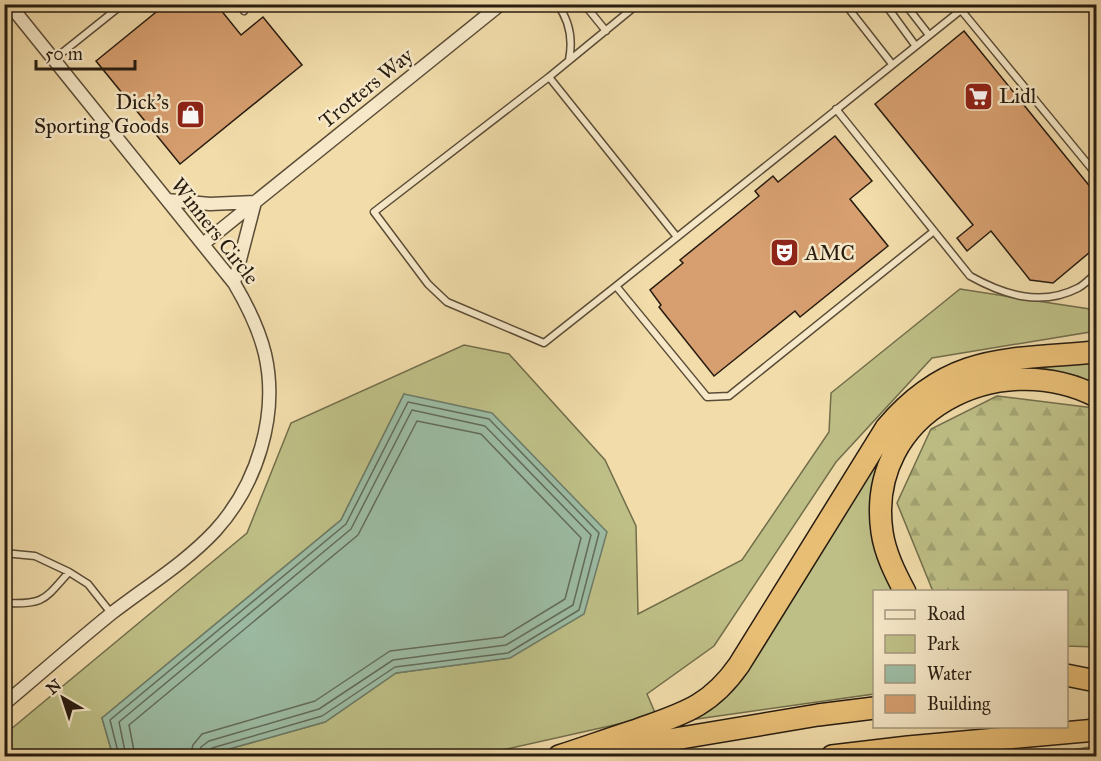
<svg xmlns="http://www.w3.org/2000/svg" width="1101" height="761" font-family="'IM FELL Great Primer',serif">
<defs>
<pattern id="forest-firs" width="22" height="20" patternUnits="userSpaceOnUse" patternTransform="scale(1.5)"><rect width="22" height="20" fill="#bebf86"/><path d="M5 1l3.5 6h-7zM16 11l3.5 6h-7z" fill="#a3a473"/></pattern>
</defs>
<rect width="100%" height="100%" fill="#f1dcaa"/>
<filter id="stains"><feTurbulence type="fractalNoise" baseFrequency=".00333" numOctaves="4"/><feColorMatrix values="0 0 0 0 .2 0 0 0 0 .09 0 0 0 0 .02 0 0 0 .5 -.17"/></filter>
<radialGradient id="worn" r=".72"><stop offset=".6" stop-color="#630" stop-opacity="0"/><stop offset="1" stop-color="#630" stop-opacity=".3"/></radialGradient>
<path fill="#bebf86" stroke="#726e4b" stroke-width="1.5" d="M960,289L1096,310V331L932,358L836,462L714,646L647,694L656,715L654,716L476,756H204L325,722L396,673L510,658L404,394L341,520L102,718L113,756H5V734L247,533L291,423L464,345L509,354L605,460L636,526L638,614L742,560L829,432L831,393Z
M1096,358V385L1078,376L1029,367Z
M891,436L874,481V544L897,591L874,592V694L683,721L722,694Z"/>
<path fill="url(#forest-firs)" stroke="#726e4b" stroke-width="1.5" d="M997,396L1094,408L1096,411V647L1067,646L1066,592H936L932,589L897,503L931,429Z
M1096,746V756H1037Z"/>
<path fill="#9cbca4" stroke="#6d7c69" stroke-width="1.5" d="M404,394L492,413L607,532L584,614L510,658L396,673L325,722L204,756H113L102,718L341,520Z"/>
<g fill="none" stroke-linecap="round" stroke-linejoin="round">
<path stroke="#626c5a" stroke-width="1.5" d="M119,756L110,720L346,524L408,402L489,419L599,533L579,610L508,653L395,667L322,716L212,748L208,751L207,756
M126,756L119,722L351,529L412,410L485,426L591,535L573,605L506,645L393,660L319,709L209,741L201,747L199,756
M135,756L129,725L358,535L417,421L481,434L581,538L565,599L503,637L390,651L315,701L202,734L193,745L190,756"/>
</g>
<path fill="#d79f6f" stroke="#271c10" stroke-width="1.5" d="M166,4H216L241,35L263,17L302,65L180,164L96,61Z
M964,31L1096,194V247L1053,283L1030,280L991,231L967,251L957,238L973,225L875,104Z
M835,136L872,181L850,199L888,246L800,317L795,311L714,376L659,307L661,305L650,290L683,263L680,260L759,196L755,191L773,176L778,182Z"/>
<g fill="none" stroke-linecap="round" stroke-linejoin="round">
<defs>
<path id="service" d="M239,4L244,11
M557,4C570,21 573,40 569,60
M584,4L606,31
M638,4L549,77L677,237
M845,4L892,64
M885,4L915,45
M905,4L929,35
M53,60L123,4
M549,77L374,212L428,284L447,302L544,343L616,286
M836,109L970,276C1004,295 1041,307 1078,288C1084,285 1091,278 1096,273
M934,231L729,396L707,397L616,286L961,10L1096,174
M4,553L35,556L69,572L88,584L111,613
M4,603C44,605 44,600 69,572"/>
<path id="minor" d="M167,200L210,204L255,202L234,283
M203,244L501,4
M4,704C40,674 76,642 112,613C147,586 185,563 215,531C257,485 279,415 265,354C259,329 247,305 234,283L9,4"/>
<path id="motorway" d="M905,592C895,573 885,553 882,532C865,412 998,346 1096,396
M1066,675L1096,681
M609,750L818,715L874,708
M559,756C584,748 609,739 634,731C681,714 709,708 739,665L886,428C949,353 1008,360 1096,352
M832,756L908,747L1096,730"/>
</defs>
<use href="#service" stroke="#5a4c36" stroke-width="9"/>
<use href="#minor" stroke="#5a4c36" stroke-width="15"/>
<use href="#motorway" stroke="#271c10" stroke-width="24"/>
<use href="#service" stroke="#f6e8c8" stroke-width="6"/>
<use href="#minor" stroke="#f6e8c8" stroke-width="12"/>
<use href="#motorway" stroke="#e8be75" stroke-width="21"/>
</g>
<defs>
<symbol id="supermarket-square" viewBox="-11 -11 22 22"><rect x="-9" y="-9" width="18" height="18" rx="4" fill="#8f2418" stroke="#f6e8c8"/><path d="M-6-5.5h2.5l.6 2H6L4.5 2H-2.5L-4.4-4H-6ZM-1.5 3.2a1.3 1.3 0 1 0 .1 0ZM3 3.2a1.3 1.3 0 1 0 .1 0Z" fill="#fff"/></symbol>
<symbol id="shop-square" viewBox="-11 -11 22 22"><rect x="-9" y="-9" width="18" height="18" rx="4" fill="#8f2418" stroke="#f6e8c8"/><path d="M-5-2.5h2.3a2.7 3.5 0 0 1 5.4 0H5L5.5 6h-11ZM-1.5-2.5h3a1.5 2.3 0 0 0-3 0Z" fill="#fff"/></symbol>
<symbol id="theatre-square" viewBox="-11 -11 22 22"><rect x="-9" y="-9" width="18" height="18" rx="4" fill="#8f2418" stroke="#f6e8c8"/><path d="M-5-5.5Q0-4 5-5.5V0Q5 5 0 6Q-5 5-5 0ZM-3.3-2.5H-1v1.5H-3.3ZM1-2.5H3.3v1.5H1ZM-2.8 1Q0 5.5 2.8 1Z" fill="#fff"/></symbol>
</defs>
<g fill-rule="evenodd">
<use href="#supermarket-square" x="962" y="80" width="33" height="33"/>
<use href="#shop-square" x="174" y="98" width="33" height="33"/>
<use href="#theatre-square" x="768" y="236" width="33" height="33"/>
</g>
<g text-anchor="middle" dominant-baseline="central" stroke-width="5" stroke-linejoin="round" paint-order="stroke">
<g font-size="21" fill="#271c10" stroke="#f6e8c8">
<text transform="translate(366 88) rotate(-39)">Trotters Way</text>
<text transform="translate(215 231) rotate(52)">Winners Circle</text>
</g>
<g font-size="21" fill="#271c10" stroke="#f6e8c8" text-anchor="start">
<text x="999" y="96">Lidl</text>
<text x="169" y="102" text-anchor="end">Dick's<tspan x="169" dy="24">Sporting Goods</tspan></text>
<text x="805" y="253">AMC</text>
</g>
</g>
<rect width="1101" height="761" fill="none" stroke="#f1dcaa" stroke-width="24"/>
<rect x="6" y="6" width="1089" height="749" fill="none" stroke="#271c10" stroke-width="3"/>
<rect x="12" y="12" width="1077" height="737" fill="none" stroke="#271c10" stroke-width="1.5"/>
<rect x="873" y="590" width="195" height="138" fill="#f6e8c8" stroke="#a3967e" stroke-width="1.5"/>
<rect x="885" y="610" width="30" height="9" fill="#f6e8c8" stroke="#a3967e" stroke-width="1.5"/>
<text x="927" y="620" font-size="18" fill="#271c10">Road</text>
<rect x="885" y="635" width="30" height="18" fill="#bebf86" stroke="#a3967e" stroke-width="1.5"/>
<text x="927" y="650" font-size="18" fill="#271c10">Park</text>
<rect x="885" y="665" width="30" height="18" fill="#9cbca4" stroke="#a3967e" stroke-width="1.5"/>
<text x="927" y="680" font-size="18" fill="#271c10">Water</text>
<rect x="885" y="695" width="30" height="18" fill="#d79f6f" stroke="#a3967e" stroke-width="1.5"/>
<text x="927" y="710" font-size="18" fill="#271c10">Building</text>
<g transform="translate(63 698) rotate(321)" stroke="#f6e8c8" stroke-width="4.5" paint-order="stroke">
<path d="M0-4.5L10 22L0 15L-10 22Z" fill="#271c10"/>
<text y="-9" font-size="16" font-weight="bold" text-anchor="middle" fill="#271c10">N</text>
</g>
<path d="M36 60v9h99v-9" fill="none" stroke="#271c10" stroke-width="3"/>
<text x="45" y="60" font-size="18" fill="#271c10" stroke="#f6e8c8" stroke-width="4.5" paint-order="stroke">50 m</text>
<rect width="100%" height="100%" filter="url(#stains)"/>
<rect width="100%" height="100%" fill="url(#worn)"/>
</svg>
